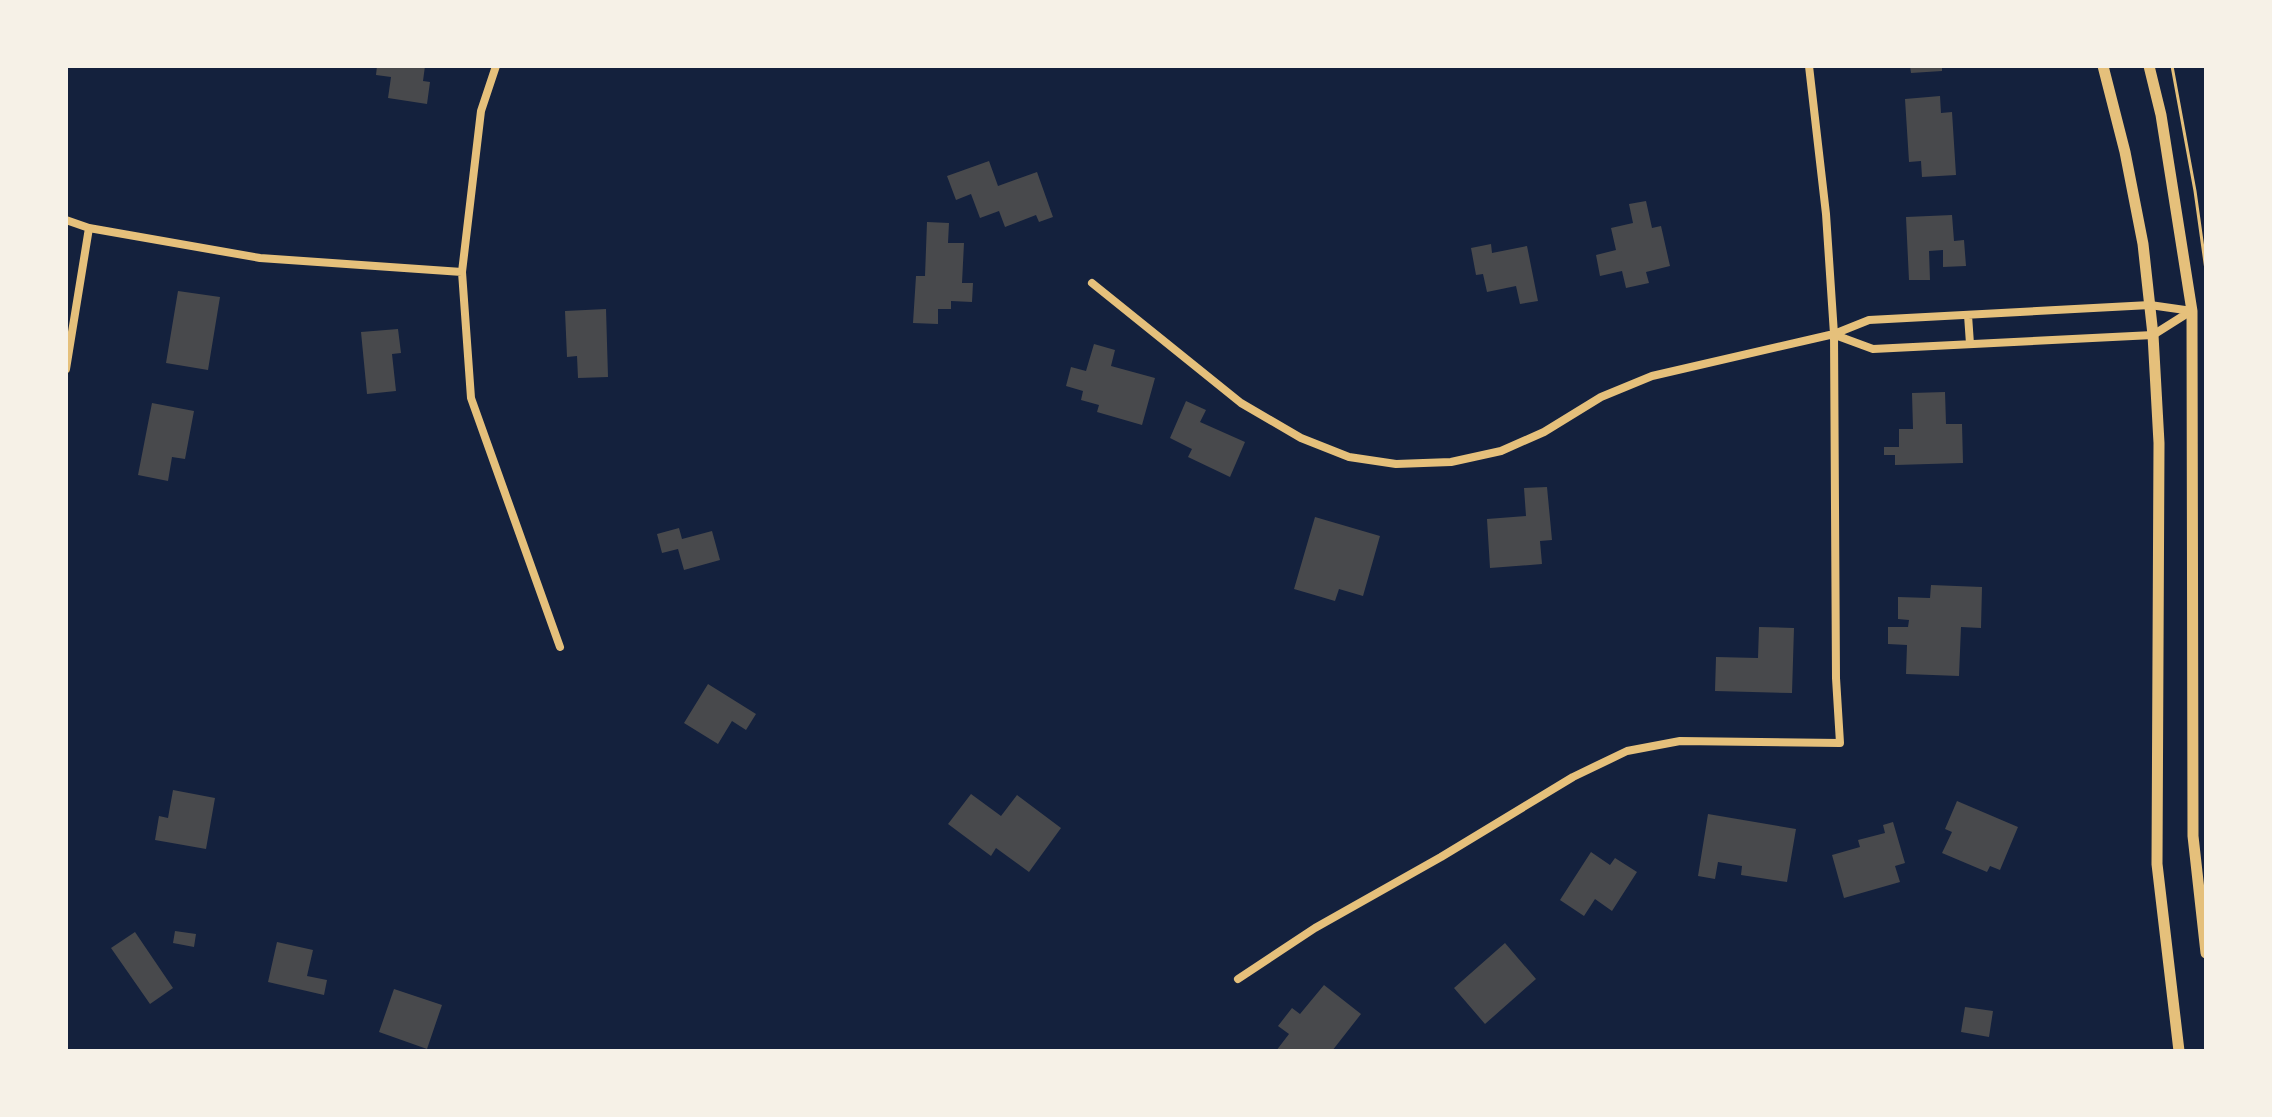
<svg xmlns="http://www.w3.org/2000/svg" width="2272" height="1117" font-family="'Sofia Sans Condensed',sans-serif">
<rect width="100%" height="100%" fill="#14213d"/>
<path fill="#48494c" d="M377,66H425L423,81L430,82L427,104L388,98L391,77L376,75Z
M1910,66H1942V71L1911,73Z
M1940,96L1941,113L1952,112L1956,175L1922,177L1921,161L1909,162L1905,99Z
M989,161L998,186L1037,172L1053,217L1039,222L1036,215L1005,227L999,211L980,218L971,194L956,200L947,176Z
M1646,201L1652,228L1661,226L1670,266L1646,272L1649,283L1626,288L1622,271L1600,276L1596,255L1616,250L1611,228L1633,223L1629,204Z
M1952,215L1954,241L1964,240L1966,266L1943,267V250L1929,251L1930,280H1909L1906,217Z
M927,222L949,223L948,243H964L962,283H973L972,302L951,301V309H938V324L913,323L916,276H925Z
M1491,244L1492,253L1527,246L1538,301L1520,304L1516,286L1487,292L1483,274L1476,275L1471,248Z
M178,291L220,297L208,370L166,363Z
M606,309L608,377L578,378L577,356L567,357L565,311Z
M398,329L401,353L392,354L396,391L367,394L361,332Z
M1094,344L1115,350L1111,366L1155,378L1142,425L1097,412L1099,405L1081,400L1083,391L1066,386L1071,367L1086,371Z
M1945,392L1946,424H1962L1963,463L1895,465V455H1884V447H1899V429H1913L1912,393Z
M1186,401L1206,410L1200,422L1245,442L1230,477L1188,457L1192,449L1170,438Z
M152,403L194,411L185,459L172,457L168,481L138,475Z
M1547,487L1552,540L1540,541L1542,564L1490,568L1487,519L1526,516L1524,488Z
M1315,517L1380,536L1363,596L1339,589L1335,601L1294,589Z
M679,528L682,539L712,531L720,560L684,570L678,549L662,553L657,534Z
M1931,585L1982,587L1981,628L1961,627L1959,676L1906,674L1907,645L1888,644V627H1908L1909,620L1898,619V597L1930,598Z
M1759,627L1794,628L1792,693L1715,691L1716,657L1758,658Z
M708,684L756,714L746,730L732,721L718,744L684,723Z
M173,790L215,798L206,849L155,840L159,816L168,818Z
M971,794L1001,816L1017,795L1061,828L1029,872L996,848L991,856L948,824Z
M1957,801L2018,827L2000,870L1990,866L1987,872L1942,853L1952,832L1945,829Z
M1708,814L1796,829L1787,882L1741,875L1742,866L1718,862L1715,879L1698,876Z
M1893,822L1905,863L1895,866L1900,882L1844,898L1832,855L1860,847L1858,840L1885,833L1883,825Z
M1591,852L1610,865L1615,858L1637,872L1612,911L1595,899L1584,916L1560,900Z
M175,931L196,934L194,947L173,943Z
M135,932L173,988L150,1004L111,948Z
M277,942L313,950L307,976L327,980L324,995L268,982Z
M1505,943L1536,979L1485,1024L1454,988Z
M1324,985L1361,1014L1332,1051H1276L1289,1034L1278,1026L1292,1008L1300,1014Z
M394,989L442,1005L427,1049L379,1032Z
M1965,1007L1993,1011L1989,1037L1961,1032Z"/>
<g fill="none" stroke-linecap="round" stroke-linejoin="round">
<path stroke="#e5c07b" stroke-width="3" d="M2172,66L2195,191L2206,270"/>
<path stroke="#e5c07b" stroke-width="8" d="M496,66L481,111L462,272L471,398L560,647
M66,220L89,228L260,258L462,272
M1092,283L1241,403L1301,438L1349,457L1396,464L1451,462L1501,451L1544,432L1601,397L1652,376L1834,334L1869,320L2150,305L2192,311
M1968,315L1970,344
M1835,335L1873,349L2153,335L2191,311
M66,369L89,228
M1238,979L1315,928L1441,857L1573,777L1627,751L1680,741L1840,743L1836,678L1834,334L1826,214L1809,66"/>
<path stroke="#e5c07b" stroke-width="11" d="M2103,66L2125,152L2143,244L2153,335L2159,443L2157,864L2179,1051
M2149,66L2161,115L2192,311L2193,836L2206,953"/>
</g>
<rect width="2272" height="1117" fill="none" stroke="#f6f1e7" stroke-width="136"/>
</svg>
